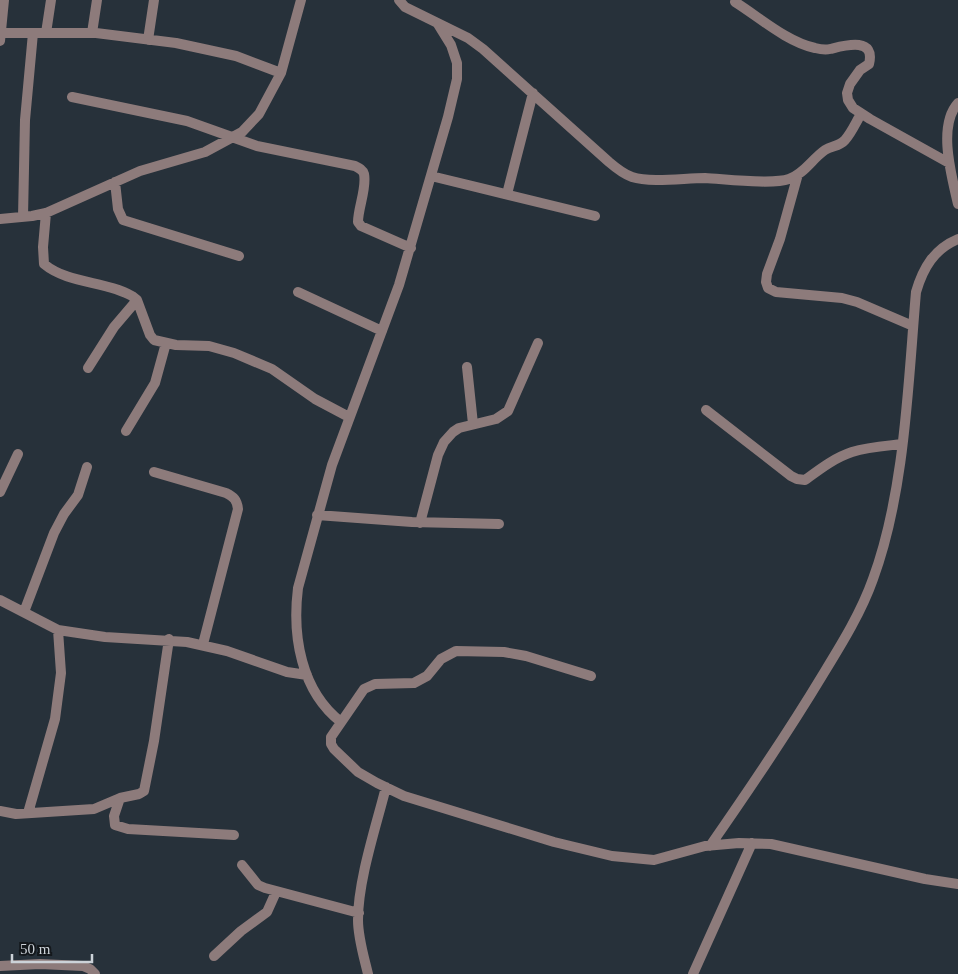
<svg xmlns="http://www.w3.org/2000/svg" width="958" height="974" font-family="'Times New Roman',serif">
<rect width="100%" height="100%" fill="#27313a"/>
<g fill="none" stroke-linecap="round" stroke-linejoin="round">
<path stroke="#8d7b7b" stroke-width="10" d="M399,0L405,7L468,38L483,49L609,162C616,168 623,174 632,177C651,183 684,178 705,178C725,179 772,185 789,179C804,174 812,159 825,150C832,146 840,146 845,140C852,132 856,122 861,114
M735,2C759,17 787,42 815,48C819,49 826,50 830,49C843,46 876,36 869,64L860,70L850,84L847,93L848,100L853,108L870,119L949,163
M1,33H96L176,43L236,56L281,73
M46,33L51,0
M92,33L97,0
M148,40L154,0
M0,41L4,0
M72,97L187,121L257,146L355,166C359,168 363,170 364,174C367,188 358,208 358,222L361,226L411,248
M958,103C937,126 952,177 958,204
M798,174L780,239L767,274L766,282L768,288L776,292L842,298L857,302L913,326
M431,176L595,216
M115,182L118,209L123,220L239,256
M507,194L533,93
M46,213L43,247L44,264C68,284 106,281 132,296L137,300L150,335L154,340L176,345L209,346L234,353L272,369L315,399L349,417
M23,217L25,120L33,33
M0,219L32,216L46,213L140,171L205,152L242,132L259,114L281,73L301,0
M298,292L382,331
M467,367L473,424
M88,368L114,327L137,300
M706,410L791,476L797,479L805,480C820,469 834,458 852,452C868,447 885,446 902,444
M126,431L155,383L166,343
M154,472L226,493C234,497 237,500 238,509L203,644
M0,492L18,454
M317,515L412,522L499,524
M420,523L438,455L444,442L453,432L459,428L496,419L508,411L538,343
M0,600L58,630L105,637L187,642L227,651L287,672L307,675
M24,612L54,533L64,514L78,495L87,467
M591,676L526,656L504,652L456,651L441,659L427,676L414,683L375,684L364,689L331,737V744L334,749L358,772L377,783L404,796L554,842L612,856L654,860L705,846L739,843L771,844L925,879L958,884
M341,722C301,691 292,636 298,588L332,465L399,285L448,117L457,79V63L451,45L438,24
M120,798L114,816L115,825L128,829L234,835
M0,811L16,814L94,809L120,798L139,794L144,791L154,741L169,639
M28,813L55,719L61,673L58,630
M710,846C749,790 787,734 822,676C841,645 861,613 873,579C905,492 908,384 916,292C923,268 934,249 958,239
M242,865L258,885L265,888L359,913
M214,956L241,931L267,912L276,892
M0,966L40,964L83,966L90,969L95,974
M368,974C364,957 358,938 358,920C358,880 376,827 386,787
M693,974L752,843"/>
</g>
<path d="M12 954v8h80v-8" fill="none" stroke="#ccd2d8" stroke-width="2.5"/>
<text x="20" y="954" font-size="15" fill="#ccd2d8" stroke="#14181c" stroke-width="4" paint-order="stroke">50 m</text>
</svg>
